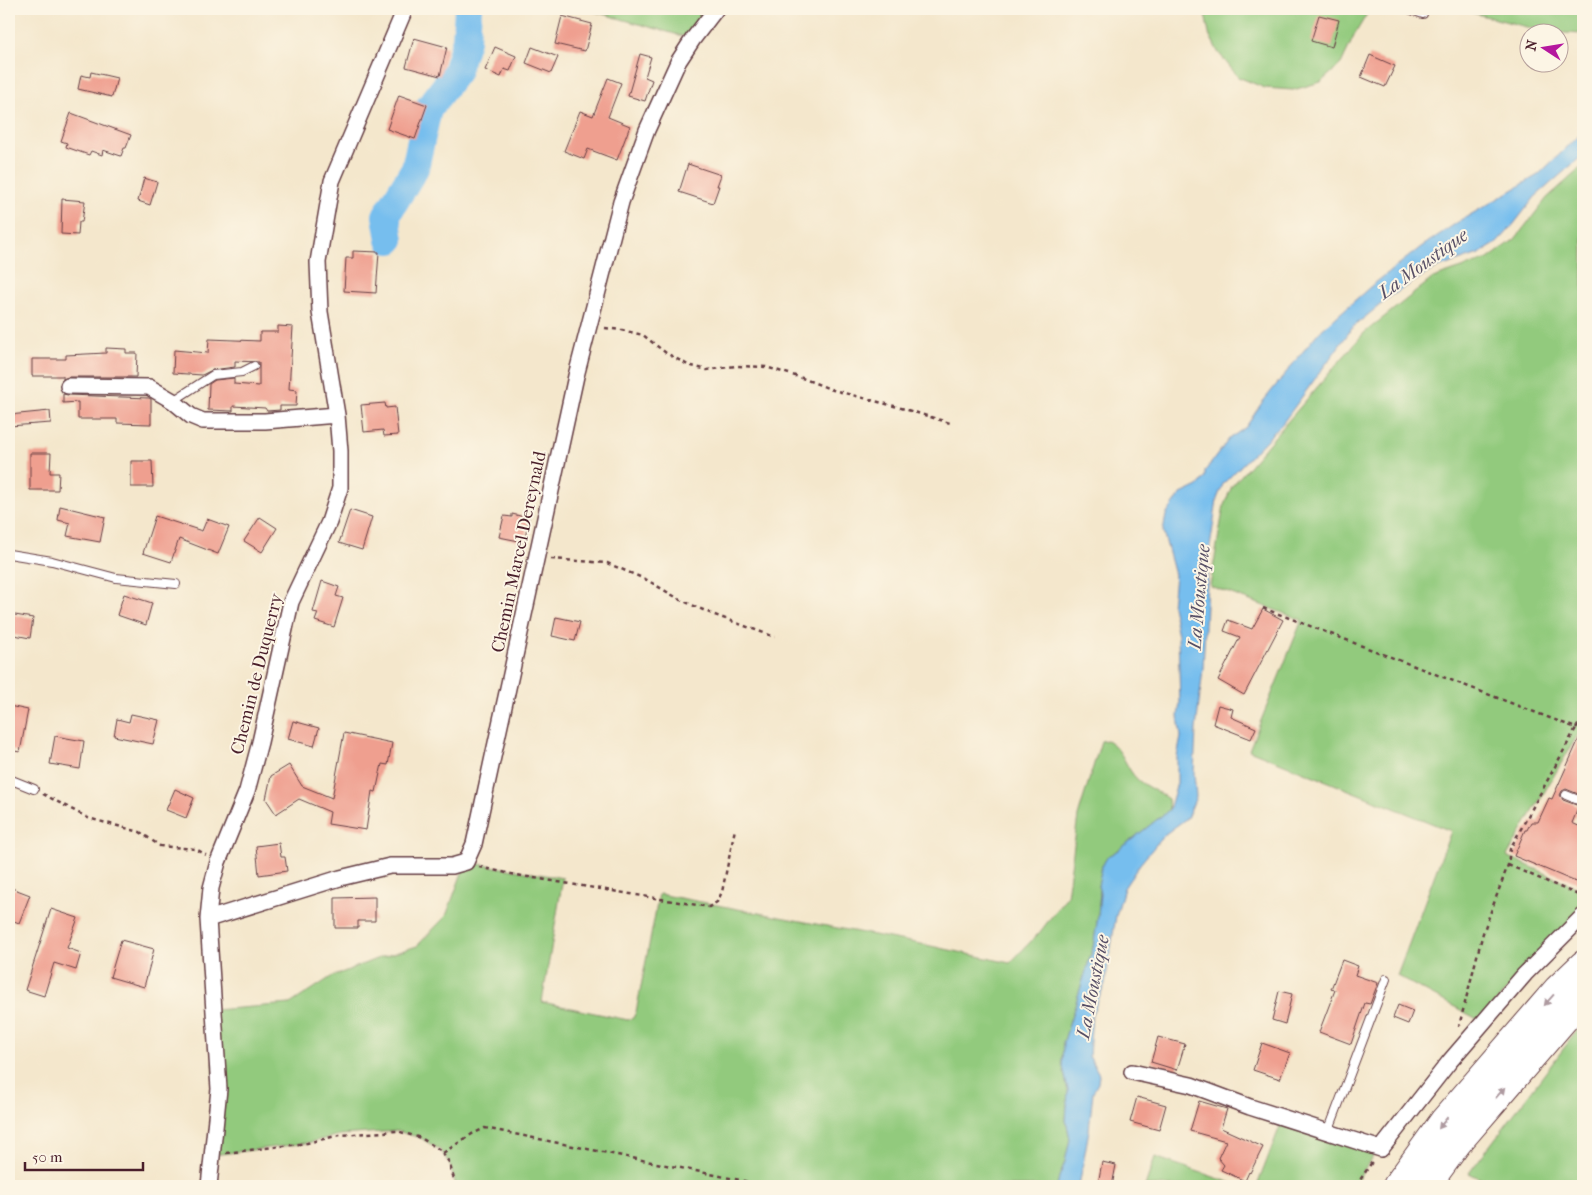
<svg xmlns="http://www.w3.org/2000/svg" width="1592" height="1195" font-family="'IM FELL French Canon',serif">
<rect width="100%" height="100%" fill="#fcf5e5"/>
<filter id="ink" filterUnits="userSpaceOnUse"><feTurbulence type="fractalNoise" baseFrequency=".02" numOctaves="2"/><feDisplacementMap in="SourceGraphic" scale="10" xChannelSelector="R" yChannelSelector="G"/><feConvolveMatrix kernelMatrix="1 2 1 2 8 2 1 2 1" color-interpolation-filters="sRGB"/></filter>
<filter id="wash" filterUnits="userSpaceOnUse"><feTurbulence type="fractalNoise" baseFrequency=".0096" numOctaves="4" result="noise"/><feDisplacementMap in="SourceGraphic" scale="20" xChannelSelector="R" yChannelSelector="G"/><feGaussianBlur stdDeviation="1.12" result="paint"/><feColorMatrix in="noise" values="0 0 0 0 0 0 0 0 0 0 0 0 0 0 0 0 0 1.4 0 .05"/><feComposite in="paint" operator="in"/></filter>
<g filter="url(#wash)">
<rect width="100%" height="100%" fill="#f4e7cc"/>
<path fill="#92ca7d" stroke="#6e7454" d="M585,9H716L693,39Z
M1204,9H1370L1355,34L1341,64L1321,82L1293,90L1265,88L1238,77L1218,52L1209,34Z
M1458,9H1583V34L1546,32Z
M1583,166V726L1507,856L1583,890V909L1479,1020L1397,976L1451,831L1249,750L1302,620L1210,586L1224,505L1232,486L1364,333L1433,278L1488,259L1515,239L1547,198Z
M1107,740C1124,750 1125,768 1138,780C1146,787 1159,792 1168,799L1169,810L1120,849L1108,856L1102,866L1098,886L1100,893L1098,916L1093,948L1063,1044L1062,1062L1068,1091L1066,1120L1070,1139L1065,1162L1059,1177L1057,1186H456L449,1162L440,1150L421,1138L397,1131L340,1135L307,1143L213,1155L214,1010L290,1004L331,977L376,959L417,946L446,916L466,862L563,878L542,1002L628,1020L633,1018L636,1012L659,894L926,945L1010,963L1040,932L1067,896L1078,816L1101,741Z
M1583,1023V1186H1495L1469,1173Z
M1282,1121L1376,1152L1353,1186H1257Z
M1155,1157L1240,1186H1145Z"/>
<path fill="#76beee" stroke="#606e8c" d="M1583,132V155L1535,197L1509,230L1497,243L1479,254L1434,269L1391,296L1353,327L1282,424L1223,484L1217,499L1208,561L1203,669L1196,729L1194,774L1196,797L1187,818L1164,835L1140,864L1124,888L1116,916L1105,984L1092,1014L1089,1056L1099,1074L1098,1083L1093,1092L1089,1130L1079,1186H1057L1059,1177L1065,1162L1070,1139L1066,1120L1068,1091L1062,1062L1063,1044L1093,948L1098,916L1100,893L1098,886L1102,866L1108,856L1120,849L1169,810L1177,783V757L1181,737L1178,716L1180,703L1178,635L1172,606L1175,575L1163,531L1166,515L1181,494L1198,486L1205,477V471L1229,439L1246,427L1261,404L1317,334L1370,287L1421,247L1458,222L1538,175Z"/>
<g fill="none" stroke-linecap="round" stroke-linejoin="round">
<path stroke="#76beee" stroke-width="28" d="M390,240L386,216L415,168L428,109L456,72L466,40L468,9"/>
</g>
<g id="blocks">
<path fill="#ef9f8f" d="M1319,15L1339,20L1332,47L1311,41Z
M562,16L592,24L585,51L555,44Z
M414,38L447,47L440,76L406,67Z
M495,47L516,56L510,71L504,69L501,77L485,70Z
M532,47L558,57L551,73L526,63Z
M640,54L651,57L645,77L652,80L645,101L628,96Z
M1370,55L1395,66L1385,87L1361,77Z
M91,72L117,78L112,97L78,89L81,75L90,77Z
M608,78L621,83L608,117L630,126L617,160L588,149L584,159L564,151L580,111L593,116Z
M399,95L427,105L415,139L387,129Z
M71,113L131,135L126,148H124L121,156L103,150L102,155L91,151L89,155L66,147L67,143L61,141Z
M688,164L721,175L717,186H719L713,203L679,192Z
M144,178L157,182L150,205L138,201Z
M62,199L85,201L82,222H79L78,235L61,234Z
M353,251L379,252L376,293L344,291L346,258H353Z
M278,326L293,327L289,389L297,390L296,406H280V410L267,411L265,408L233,406V411L208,410L209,384L215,380L234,378V384L259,386V362L235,361V367L212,370L202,375L173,373L174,350L208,353L209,339L260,341V332H278Z
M106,348L126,349V353H137L136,377H68L63,379V376H32V359H66V355L106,353Z
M63,394L68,395L149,398L151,399V424L117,423V419H78V402L63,403Z
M385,403L386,408L395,407L398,435L384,436L383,430L364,432L361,405Z
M50,411L51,423L9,426V415Z
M30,453H51L50,473H59L58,490H30Z
M131,461H152L153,487H131Z
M60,506L105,517L100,542L67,536L70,523L58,520Z
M350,510L372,517L362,550L339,543Z
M512,514L529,518L524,542L499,537L504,516L512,517Z
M155,516L202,531L207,519L229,527L218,554L179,539L171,562L143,553Z
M260,517L277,528L262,552L244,541Z
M322,581L339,587L336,596L343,598L334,627L315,621L318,613L313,612Z
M124,594L152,603L146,625L117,615Z
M1263,609L1283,620L1244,695L1218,680L1240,637L1224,631L1228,620L1252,629Z
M9,614L33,618L30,638L9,634Z
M556,617L580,622L575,641L552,636Z
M1218,705L1233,709L1231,717L1256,728L1251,739L1213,724Z
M9,706L28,710L20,752L9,750Z
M131,714L159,720L153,744L114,736L117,719L129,722Z
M293,721L319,728L314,746L288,739Z
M1583,730V796L1566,789L1562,791L1560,795L1563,800L1579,806L1572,823L1583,828V885L1514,856L1525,830H1527L1531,822H1538L1549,798L1552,799Z
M344,733L392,743L388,765L382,764L376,792L372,791L366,830L328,824L330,812L299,799L276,814L266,799L271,776L289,765L302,786L332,798Z
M55,736L84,741L80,769L50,764Z
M175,789L194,798L186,818L166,810Z
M279,843L281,857H285L287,871L259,875L256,846Z
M9,887L30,895L19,923L9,919Z
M375,897V921H358V928H335V898Z
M51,909L78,918L67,948L81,953L76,970L54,963L44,996L25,990Z
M121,940L154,949L144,987L110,977Z
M1342,960L1358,966L1355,975L1378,983L1370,1004L1365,1003L1351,1044L1319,1032L1335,990L1331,989Z
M1279,991L1292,994L1285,1024L1272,1020Z
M1398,1005L1413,1011L1408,1024L1393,1018Z
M1158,1037L1185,1044L1177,1070L1151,1062Z
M1262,1043L1290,1053L1280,1079L1253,1070Z
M1137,1097L1166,1105L1159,1130L1130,1122Z
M1199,1101L1227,1109L1221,1128L1263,1147L1250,1173L1249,1172L1245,1181L1221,1170L1224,1165L1218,1158L1226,1141L1190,1131Z
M1102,1162L1116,1165L1112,1186L1098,1184Z"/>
</g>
</g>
<g filter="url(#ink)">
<use href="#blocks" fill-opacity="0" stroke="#643d43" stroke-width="1"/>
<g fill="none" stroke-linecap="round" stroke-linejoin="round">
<defs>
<path id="lane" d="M1409,9L1423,14
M173,401L213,375L242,372L254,366
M9,554L52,561L116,578L176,584
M9,779L34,789
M1566,795L1583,802
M1328,1132L1386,979"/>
<path id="street" d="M68,386L149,387L173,401L191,416L203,421H265L337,415
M208,919L340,878L390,866H452L466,862L474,844L576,376L621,202L647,130L678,62L693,39L716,9
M1132,1072L1191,1085L1250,1107L1381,1149L1450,1061L1525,974L1583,916
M209,1186L219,1089L208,919L211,888L218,862L247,791L260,742L291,602L329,522L340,488V451L337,415L320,312L318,262L332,181L405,9"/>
<path id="highway" d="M1397,1186L1444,1121L1558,989L1583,965
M1426,1186L1458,1142L1583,997"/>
</defs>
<use href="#lane" stroke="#643d43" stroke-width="10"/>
<use href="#street" stroke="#643d43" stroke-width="18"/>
<use href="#highway" stroke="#643d43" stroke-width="30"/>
<path stroke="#643d43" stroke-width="2.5" stroke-dasharray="4 4" stroke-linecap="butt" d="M605,328L622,330L643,335L666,353L688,365L707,370L736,366L766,367L802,378L833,390L898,407L950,423
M551,559L607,563L647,580L679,599L712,614L775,637
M1263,608L1576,728L1510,849L1508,865L1483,933L1459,1026
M1576,728L1583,718
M43,794L88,818L140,832L160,846L196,849L206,855
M1508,865L1583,897
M479,867L516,875L709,907L717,902L722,892L735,829
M226,1153L307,1143L340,1135L397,1131L421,1138L440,1150L449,1162L456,1186
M443,1153L472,1134L485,1128L769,1186
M1454,1185L1475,1184L1477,1186
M1356,1186L1372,1162"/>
<use href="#lane" stroke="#fff" stroke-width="8"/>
<use href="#street" stroke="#fff" stroke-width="15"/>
<use href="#highway" stroke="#fff" stroke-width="28"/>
</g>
<defs><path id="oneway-solid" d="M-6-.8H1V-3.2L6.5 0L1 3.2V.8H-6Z" transform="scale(1.25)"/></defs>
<g fill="#ae9aa0">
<use href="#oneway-solid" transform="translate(1549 1000) rotate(131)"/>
<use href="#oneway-solid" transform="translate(1500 1093) rotate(-49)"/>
<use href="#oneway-solid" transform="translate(1443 1123) rotate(128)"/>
</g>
</g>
<g text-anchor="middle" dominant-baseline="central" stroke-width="4" stroke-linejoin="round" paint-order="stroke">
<g font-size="18" fill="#4a1f2b" stroke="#fcf5e5">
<text transform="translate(519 552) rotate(-78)">Chemin Marcel Dereynald</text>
<text transform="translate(257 674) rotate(-76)">Chemin de Duquerry</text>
</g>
<g font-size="19" font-style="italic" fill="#574f66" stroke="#fcf5e5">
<text transform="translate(1423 264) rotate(-36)">La Moustique</text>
<text transform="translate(1199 597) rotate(-85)">La Moustique</text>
<text transform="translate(1093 987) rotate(-79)">La Moustique</text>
</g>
</g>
<rect width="1592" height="1195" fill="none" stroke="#fcf5e5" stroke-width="30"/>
<g transform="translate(1544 48) rotate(282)"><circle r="24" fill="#fcf5e5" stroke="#b59f9b"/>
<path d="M0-4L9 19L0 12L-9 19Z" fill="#b5179e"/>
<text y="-8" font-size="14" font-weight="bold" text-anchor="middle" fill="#4a1f2b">N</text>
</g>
<path d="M25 1162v8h118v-8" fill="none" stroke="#4a1f2b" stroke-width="2.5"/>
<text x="32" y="1162" font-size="15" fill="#4a1f2b" stroke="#fcf5e5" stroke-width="4" paint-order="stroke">50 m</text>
</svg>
